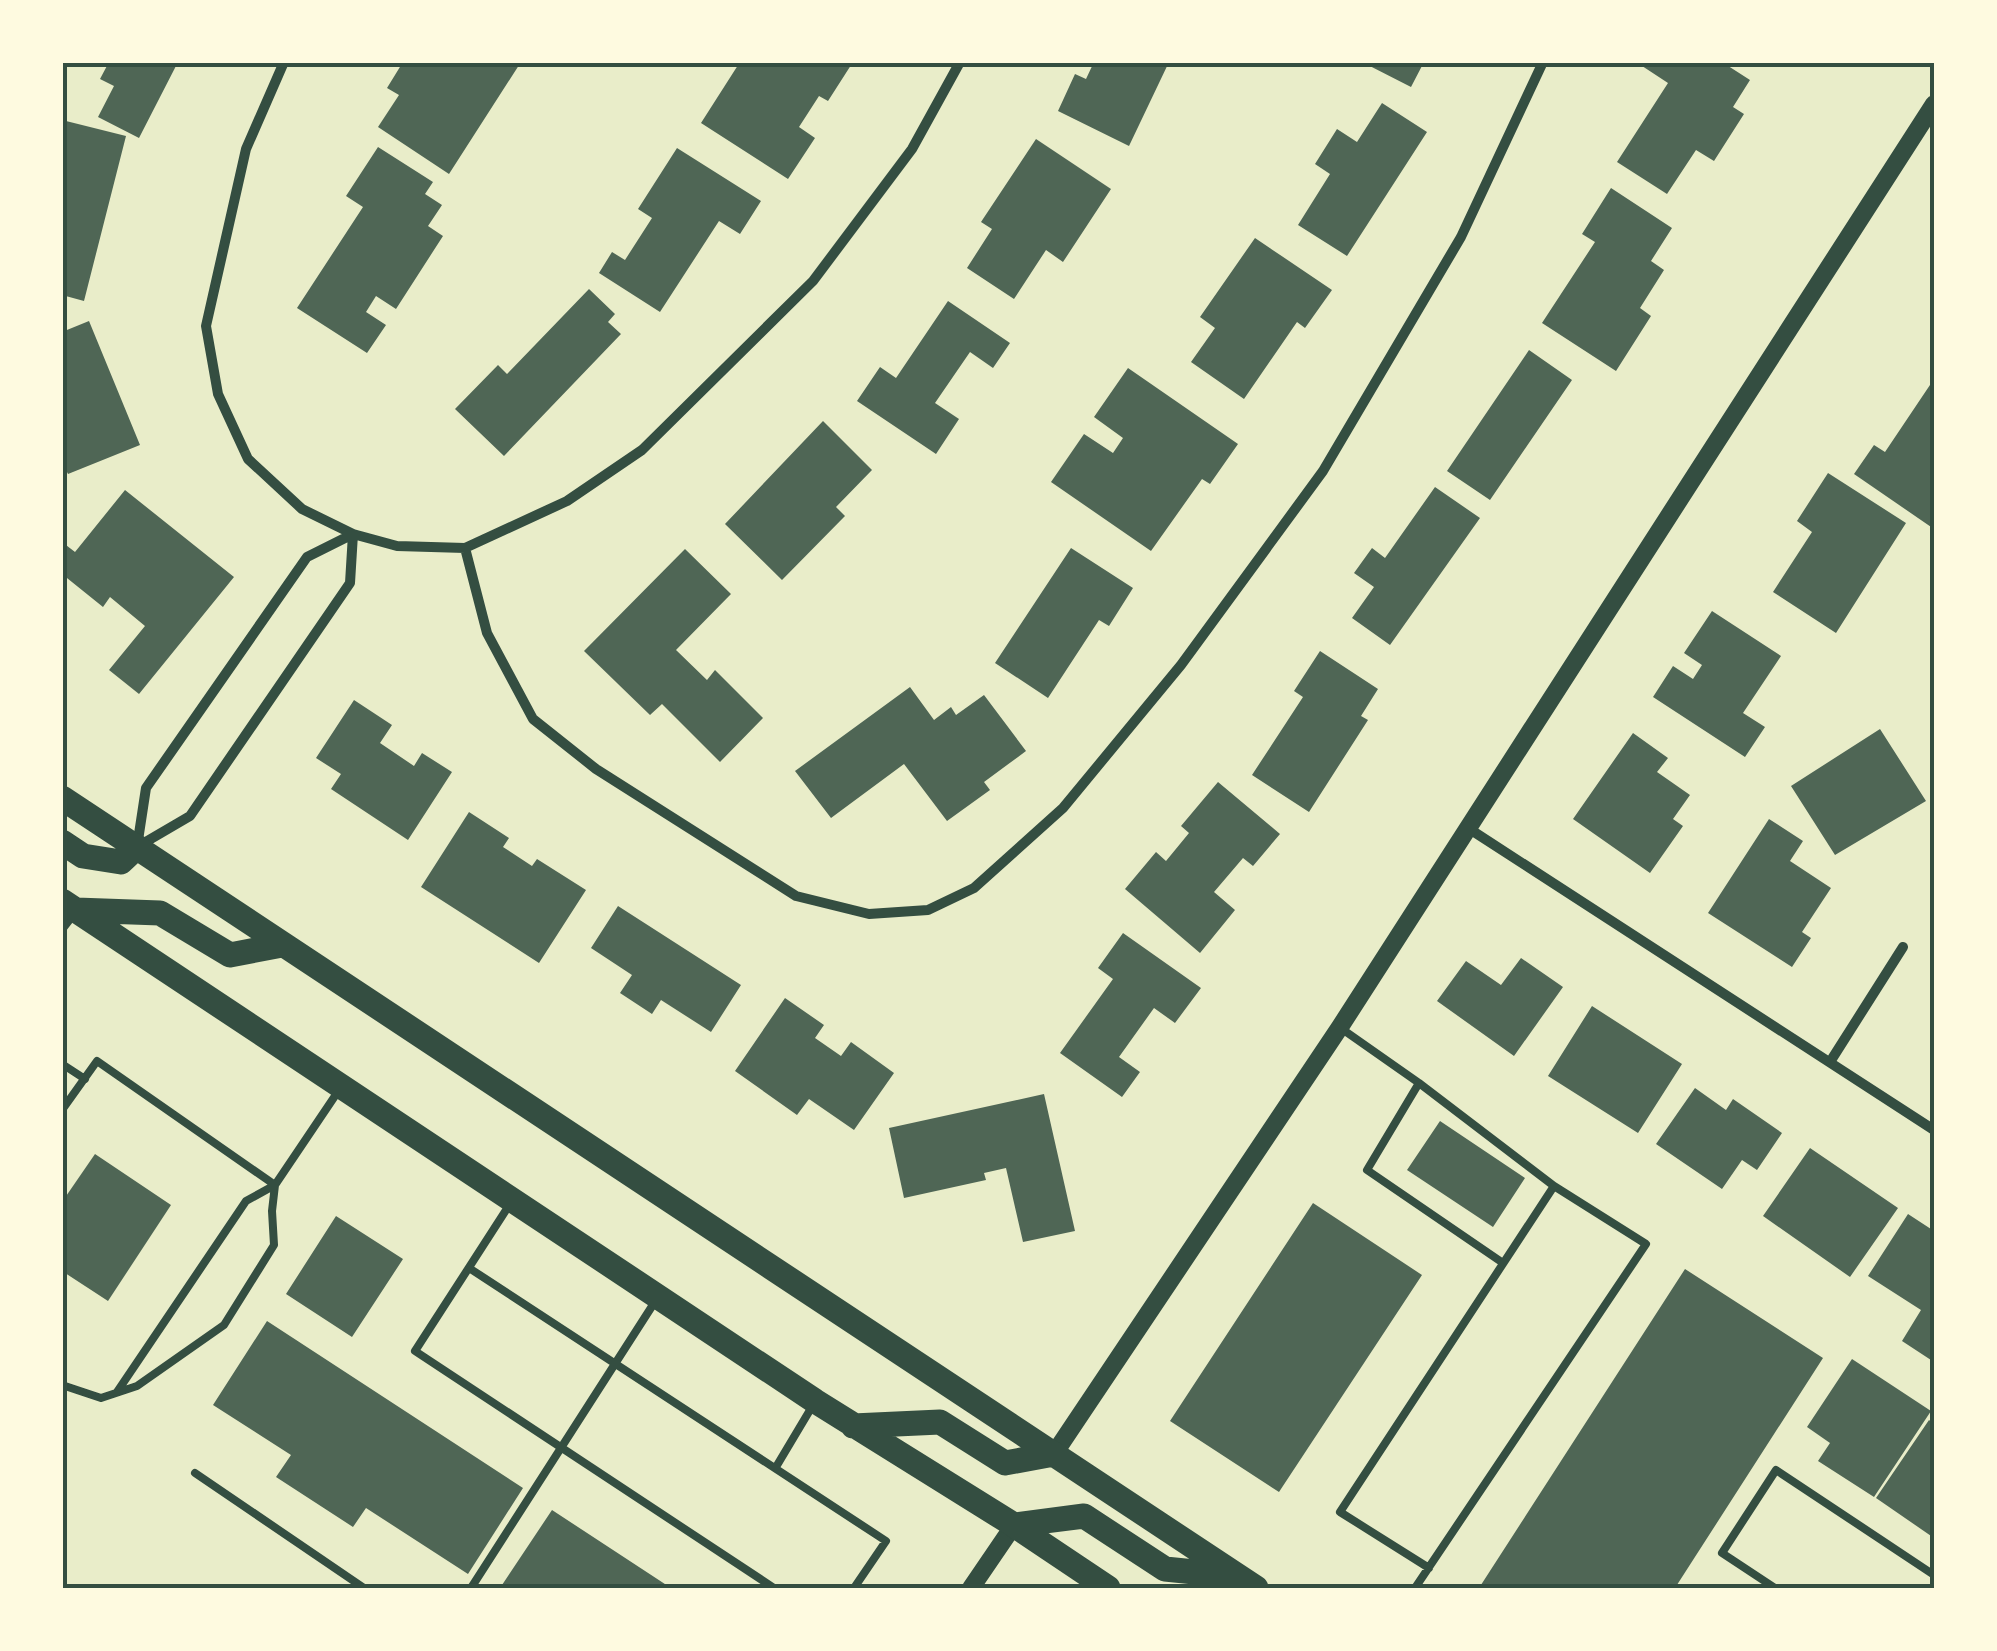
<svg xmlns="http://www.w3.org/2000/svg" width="1997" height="1651" font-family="Quicksand,sans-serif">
<rect width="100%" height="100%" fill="#e9edc9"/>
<path fill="#4f6655" d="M109,62H178L139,138L98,117L114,86L100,79Z
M403,62H521L449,174L378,127L399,95L387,88Z
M740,62H853L828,101L819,96L799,127L815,138L788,179L701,123Z
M1094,62H1169L1129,146L1058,111L1075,74L1086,79Z
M1362,62H1424L1411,87Z
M1636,62H1722L1750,80L1733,107L1744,114L1714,161L1696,150L1667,194L1617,162L1668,83Z
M1382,103L1427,132L1347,256L1298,225L1330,174L1315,164L1337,129L1357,142Z
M62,120L126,136L84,301L62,295Z
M1036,139L1111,189L1063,262L1046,250L1014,299L967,268L992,229L981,222Z
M378,147L433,182L425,194L442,205L428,226L443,236L396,309L376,296L366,312L386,325L367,353L297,308L363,207L346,196Z
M677,148L761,201L740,234L719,221L660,312L599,273L612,252L625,260L652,218L638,209Z
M1611,188L1672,228L1651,261L1664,270L1640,308L1651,316L1616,371L1542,323L1595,242L1582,234Z
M1255,238L1332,290L1305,328L1297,322L1244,399L1191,362L1215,328L1200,317Z
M589,289L615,314L608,322L621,334L504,456L455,409L498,365L507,374Z
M948,301L1010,343L993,368L970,352L935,403L959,419L936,454L857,401L880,367L896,378Z
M89,321L140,445L68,474L62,462V332Z
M1529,350L1572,380L1490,500L1447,471Z
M1128,368L1238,444L1210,484L1202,479L1151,551L1051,482L1084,434L1113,453L1123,438L1094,417Z
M1934,379V529L1854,474L1874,445L1885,452Z
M823,421L872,470L836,507L845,516L782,580L725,524Z
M1828,473L1906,523L1836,633L1773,592L1812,532L1797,521Z
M1435,487L1480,518L1390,645L1352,618L1374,587L1354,573L1372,548L1385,558Z
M125,490L234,577L139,694L109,670L145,626L110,597L103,607L62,574V542L75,552Z
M1071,548L1133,588L1109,626L1099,620L1048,698L995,663Z
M685,549L731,594L676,650L707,680L715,670L763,718L720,762L662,704L650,715L584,651Z
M1712,611L1781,656L1743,713L1765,727L1745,757L1653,697L1673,666L1693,679L1702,665L1684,653Z
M1320,651L1378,689L1361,716L1368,720L1309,812L1252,775L1303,697L1294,691Z
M910,687L934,720L951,707L956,715L984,695L1026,751L984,782L990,790L947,821L904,764L831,818L795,771Z
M354,700L392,725L380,743L414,766L422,753L452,772L408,840L331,789L341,774L316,758Z
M1880,729L1926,801L1835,855L1791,786Z
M1633,733L1668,758L1657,772L1690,795L1673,819L1683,826L1650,873L1573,819Z
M1218,782L1280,834L1253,866L1243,858L1214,892L1235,910L1200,953L1125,889L1156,852L1166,861L1189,833L1181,826Z
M469,812L509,838L503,847L532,866L537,859L586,890L539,963L421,887Z
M1769,819L1803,841L1790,861L1831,888L1802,932L1811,938L1792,967L1708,913Z
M618,906L741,985L711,1032L661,1000L652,1014L620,993L632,975L591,948Z
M1123,933L1201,988L1175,1023L1154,1008L1119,1057L1140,1072L1122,1097L1060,1053L1113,979L1098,968Z
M1521,958L1563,987L1514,1056L1437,1001L1466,961L1501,985Z
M785,998L824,1025L815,1038L841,1056L851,1042L894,1073L854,1130L809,1099L797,1115L735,1071Z
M1592,1006L1682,1064L1638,1133L1548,1076Z
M1695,1088L1726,1110L1733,1099L1782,1133L1757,1170L1742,1160L1722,1189L1656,1144Z
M1044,1094L1075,1231L1023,1242L1006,1168L984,1173L986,1180L904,1198L889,1128Z
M1440,1121L1525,1178L1493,1227L1407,1170Z
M1810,1148L1898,1208L1850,1277L1763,1216Z
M95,1154L171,1205L108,1301L62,1271V1202Z
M1313,1203L1422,1275L1279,1492L1170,1421Z
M1908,1214L1934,1231V1362L1902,1341L1921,1310L1868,1276Z
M336,1216L403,1259L352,1337L286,1294Z
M1685,1269L1823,1358L1675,1588H1479Z
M267,1321L523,1488L468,1574L366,1508L353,1527L276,1477L291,1455L213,1405Z
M1852,1359L1931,1411L1874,1497L1818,1461L1830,1443L1807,1427Z
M1929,1420L1934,1424V1538L1876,1498Z
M552,1510L671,1588H500Z"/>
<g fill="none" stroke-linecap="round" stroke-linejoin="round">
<path stroke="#344e41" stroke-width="8" d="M1342,1029L1419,1083L1367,1170L1503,1263
M62,1064L85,1079
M1419,1083L1554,1186
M62,1110L97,1061L275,1185L246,1201L117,1392
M510,1204L415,1351L774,1588
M469,1268L886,1541L854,1588
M62,1385L101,1398L137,1386L224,1325L274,1245L272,1211L275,1185L339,1090
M776,1467L813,1405
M195,1473L364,1588
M471,1588L656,1300
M1415,1588L1646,1244L1554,1186L1340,1512L1429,1568
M1775,1588L1722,1553L1776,1470L1934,1575"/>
<path stroke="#344e41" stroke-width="10" d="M284,62L246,149L206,326L218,394L248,459L302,509L353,534L397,546L465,548L567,501L642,450L813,281L912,149L960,62
M465,548L487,633L533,719L596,769L796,896L869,914L928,910L974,888L1063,808L1181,665L1323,471L1461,237L1543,62
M1468,828L1934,1130
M137,847L146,788L307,557L353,534
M137,847L190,816L350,583L353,534
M62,928L76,910
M1830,1062L1903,947"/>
<path stroke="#344e41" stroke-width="18" d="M1054,1454L1340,1027L1934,104
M971,1588L1014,1525"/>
<path stroke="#344e41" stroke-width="25" d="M62,798L1256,1588
M62,842L83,856L121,862L137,847
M62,901L815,1401L1014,1525L1108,1588
M76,910L160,913L230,955L282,945
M853,1426L940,1422L1005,1463L1054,1454
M1014,1525L1084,1516L1165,1569L1234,1576"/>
</g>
<rect width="1997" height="1651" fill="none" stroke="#fefae0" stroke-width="130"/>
<rect x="65" y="65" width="1867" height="1521" fill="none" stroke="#344e41" stroke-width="4"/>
</svg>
